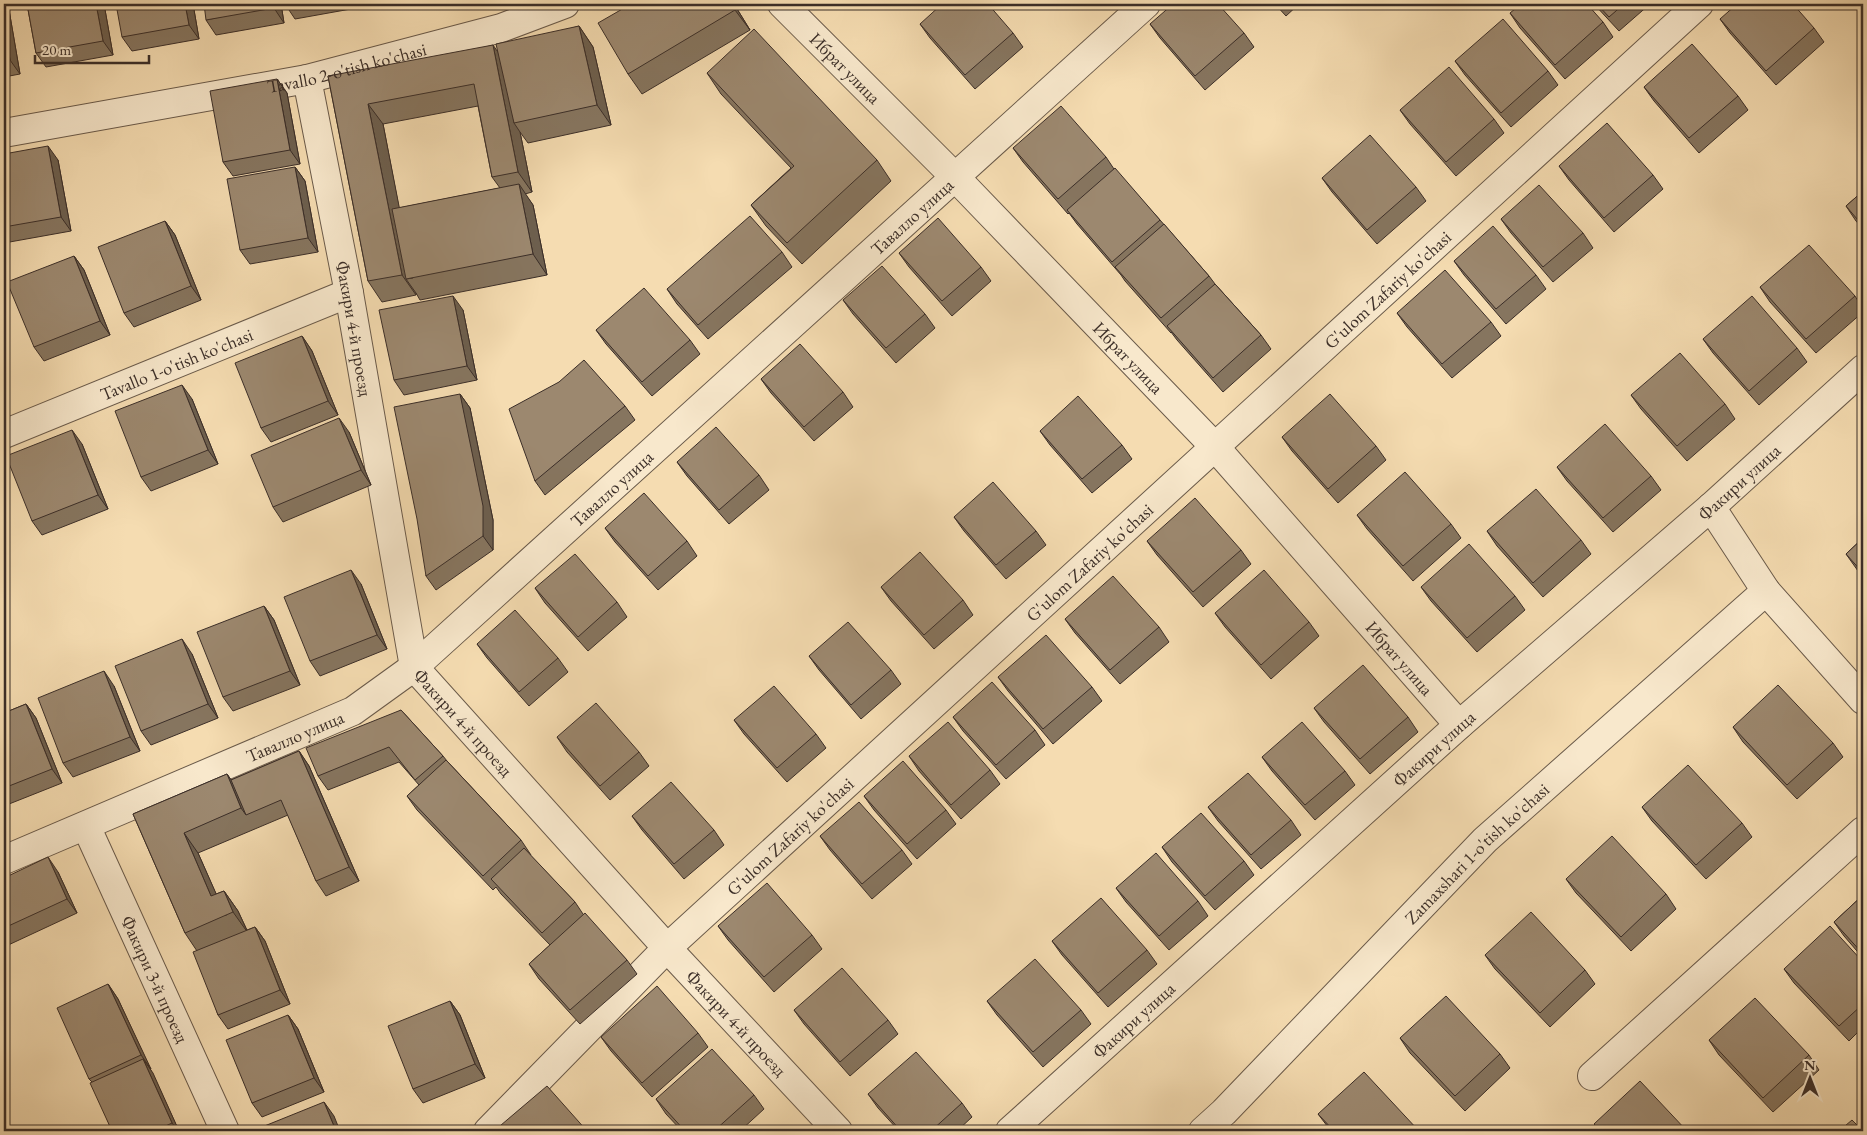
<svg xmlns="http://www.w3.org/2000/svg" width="1867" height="1135" font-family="'EB Garamond',serif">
<rect width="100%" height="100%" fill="#f5dcb1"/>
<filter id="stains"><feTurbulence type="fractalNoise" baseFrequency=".004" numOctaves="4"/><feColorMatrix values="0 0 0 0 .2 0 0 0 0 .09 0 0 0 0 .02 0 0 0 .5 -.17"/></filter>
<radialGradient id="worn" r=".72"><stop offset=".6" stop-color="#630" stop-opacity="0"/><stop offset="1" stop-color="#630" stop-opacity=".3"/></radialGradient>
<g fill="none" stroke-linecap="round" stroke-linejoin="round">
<defs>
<g id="minor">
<path id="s1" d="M782,4L956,178L1215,447L1459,725"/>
<path id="s2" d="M307,79L349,293L414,667L667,948L838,1131"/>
<path id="s3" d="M4,133L307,79L501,28L565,4"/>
<path id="s4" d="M4,434L349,293"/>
<path d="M1711,507L1766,591L1863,700"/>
<path id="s5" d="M86,826L225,1131"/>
<path id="s6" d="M4,860L353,711L414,667L1146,4"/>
<path d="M1592,1076L1863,831"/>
<path id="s7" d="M488,1131L667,948L1699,4"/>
<path id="s8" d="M1010,1131L1459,725L1711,507L1863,369"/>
<path id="s9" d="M1203,1131L1224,1112L1485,840L1766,591"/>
</g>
</defs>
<use href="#minor" stroke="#6a5a4a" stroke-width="30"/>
<use href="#minor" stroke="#f8e8cc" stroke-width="28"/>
</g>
<path fill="#86755f" stroke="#3b2e28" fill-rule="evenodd" d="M4,4H8L20,74L4,77Z
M27,4H104L113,55L46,67L36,53Z
M193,4L199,39L132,51L122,37Z
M281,4L284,23L216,35L206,20Z
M285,4H361L362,7L295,19Z
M631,4H734L750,30L642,94L628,74Z
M1275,4H1299L1286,16Z
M1594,4H1650L1619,31Z
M1510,13L1603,22L1613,37L1565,79L1520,28Z
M1720,19L1814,28L1824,42L1776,85L1730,33Z
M920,24L1013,33L1023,47L975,89L930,38Z
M1150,24L1244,33L1254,47L1205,90L1160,38Z
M579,26L593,47L611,125L528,143L520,132L532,192L525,194L533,205L547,275L420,300L416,293V295L382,302L368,281L328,76L497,51ZM478,106L492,177L500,188L399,208L383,124Z
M1455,61L1548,71L1558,85L1511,127L1465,75Z
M707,73L877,160L891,181L802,264L766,226L751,205L791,168L721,94Z
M277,79L287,93L300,164L233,176L223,162Z
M1644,87L1738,96L1748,110L1699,153L1654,101Z
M1400,110L1494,119L1504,133L1456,176L1410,124Z
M1013,148L1106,157L1114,169L1160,220L1209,276L1215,284L1261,335L1271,349L1223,392L1177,340L1171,332V333L1125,281L1121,275L1077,224L1069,213L1068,214L1023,162Z
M4,154L58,160L71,231L4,243Z
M1559,166L1653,175L1663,189L1614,232L1569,180Z
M295,167L305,181L318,252L250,264L240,250Z
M1322,178L1416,187L1426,201L1377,244L1332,192Z
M1863,191V229L1856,221L1846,206Z
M1501,219L1583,233L1593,248L1553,282L1511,233Z
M165,221L175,235L201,300L134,327L124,313Z
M782,252L792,267L708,339L677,304L667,289Z
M899,253L981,267L991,281L952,316L909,267Z
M74,256L84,270L110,335L44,361L34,347Z
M1454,261L1536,275L1546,289L1506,324L1464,275Z
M1760,287L1855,296L1863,309V312L1816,353L1770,302Z
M843,300L925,314L935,328L896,363L853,314Z
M463,310L477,380L404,395L394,380Z
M1397,313L1491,322L1501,336L1452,378L1407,327Z
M596,330L690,340L700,354L652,396L606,344Z
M302,336L312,351L338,415L271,442L261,428Z
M1703,339L1797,348L1807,362L1759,405L1713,353Z
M761,379L843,392L853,407L814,441L771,393Z
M559,382L625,406L635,420L545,495L535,481Z
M460,394L470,408L493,520V550L436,590L426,576Z
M1631,395L1725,404L1735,419L1687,461L1641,409Z
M192,399L218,464L151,491L141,477Z
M1040,431L1122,445L1132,459L1092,493L1050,445Z
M349,432L371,485L283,522L273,507Z
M1282,437L1376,446L1386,460L1338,503L1292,451Z
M82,444L108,509L42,535L32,521Z
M677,462L759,475L769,490L729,524L687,476Z
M1557,467L1651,476L1661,490L1613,532L1567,481Z
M1357,515L1451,524L1461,538L1413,581L1367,529Z
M954,517L1036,531L1046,545L1006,579L964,531Z
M605,528L687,541L697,556L658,590L615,542Z
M1487,531L1581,540L1591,554L1543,597L1497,546Z
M1863,538V578L1846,554Z
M1147,541L1241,550L1251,564L1203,607L1157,555Z
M361,584L387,649L320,676L310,661Z
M881,587L963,600L973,615L934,649L891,601Z
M1421,587L1515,596L1525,610L1477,652L1431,601Z
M535,588L617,602L627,617L588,651L545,603Z
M264,606L274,620L300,685L233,711L223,697Z
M1215,613L1309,622L1319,636L1271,679L1225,627Z
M1065,619L1159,627L1169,642L1120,684L1075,633Z
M477,644L558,658L568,672L529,706L487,658Z
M192,654L218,718L151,745L141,731Z
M809,656L891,670L901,684L861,719L819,670Z
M998,677L1092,687L1102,701L1053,744L1008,691Z
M114,686L140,751L73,777L63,763Z
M26,704L36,718L62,783L4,806V713Z
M1314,708L1408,717L1418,732L1370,774L1324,722Z
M401,710L443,756L447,761L521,840L531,855H530L575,902L583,914L627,960L637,974L580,1024L539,979L529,964L550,945L501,894L496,887L493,890L417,810L407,796L419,785L399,762L328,790L318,776Z
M953,717L1035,730L1045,745L1006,779L963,731Z
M734,720L816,734L826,748L787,782L744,734Z
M1733,727L1833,743L1843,757L1797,799L1743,742Z
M557,737L639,752L649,766L610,800L567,752Z
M299,751L309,766L359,881L326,896L316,881L288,815L198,853L216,894L224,891L238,911L247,930L255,927L265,941L290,1004L228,1029L218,1015L197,951L185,933L133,814L227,774L231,780Z
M909,756L990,770L1000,784L961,819L919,771Z
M1262,757L1345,771L1355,785L1315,820L1272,771Z
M864,796L946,810L956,824L917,859L874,810Z
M1208,807L1291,820L1301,835L1261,869L1218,821Z
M1642,807L1742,823L1752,837L1706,879L1652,821Z
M632,816L714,830L724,845L684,879L642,830Z
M820,836L902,850L912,864L872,899L830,850Z
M1162,847L1244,861L1254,875L1215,910L1172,862Z
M58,872L77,913L4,947V878Z
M1566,879L1666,894L1676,909L1631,951L1576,893Z
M1116,888L1198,901L1208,916L1169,950L1126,902Z
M1863,895V958L1844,936L1834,922Z
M718,926L812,935L822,949L774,992L728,940Z
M1052,941L1147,950L1157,964L1108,1007L1062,955Z
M1485,955L1585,970L1595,984L1550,1027L1495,969Z
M1863,962V1027L1849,1041L1794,983L1784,969Z
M108,984L118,999L179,1131H112L92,1082L89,1079Z
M450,1001L460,1015L485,1078L423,1103L413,1089Z
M987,1001L1081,1010L1091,1024L1043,1067L997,1015Z
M794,1010L888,1020L898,1034L850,1076L804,1024Z
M288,1015L298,1029L324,1092L262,1117L252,1103Z
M698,1033L708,1047L652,1097L611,1051L601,1037Z
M1400,1038L1500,1054L1510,1068L1465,1111L1410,1053Z
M1709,1040L1809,1055L1819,1070L1773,1112L1719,1055Z
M868,1094L962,1103L972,1117L957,1131H899L878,1108Z
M754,1095L764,1109L740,1131H682L666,1114L656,1099Z
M1318,1114L1418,1130L1419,1131H1331Z"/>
<path fill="#6d5f4e" stroke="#3b2e28" d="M4,4H8L20,74L10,60L4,24Z
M96,4H104L113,55L103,41Z
M185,4H193L199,39L189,25Z
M273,4H281L284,23L274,8Z
M732,4H734L750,30L735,10Z
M579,26L593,47L611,125L597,105Z
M493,45L507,65L514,123L520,132L532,192L518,172Z
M277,79L287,93L300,164L290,150Z
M368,104L383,124L413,278L406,279L416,293V295L402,275Z
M48,146L58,160L71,231L61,217Z
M295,167L305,181L318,252L308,238Z
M519,184L533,205L547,275L533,254Z
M165,221L175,235L201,300L191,286Z
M74,256L84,270L110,335L100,321Z
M453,296L463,310L477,380L467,366Z
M302,336L312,351L338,415L328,401Z
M182,385L192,399L218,464L208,450Z
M460,394L470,408L493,520V550L483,536Z
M339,418L349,432L371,485L361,470Z
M72,430L82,444L108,509L98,495Z
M351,570L361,584L387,649L377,635Z
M264,606L274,620L300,685L290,671Z
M182,639L192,654L218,718L208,704Z
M104,671L114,686L140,751L130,737Z
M26,704L36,718L62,783L52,769Z
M299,751L309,766L359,881L349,867Z
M227,774L241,794L246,815L241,808Z
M184,833L198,853L226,916L211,896Z
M48,857L58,872L77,913L67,899Z
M224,891L238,911L248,933L233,912Z
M255,927L265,941L290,1004L280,990Z
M108,984L118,999L151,1069L141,1055Z
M450,1001L460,1015L485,1078L475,1064Z
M288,1015L298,1029L324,1092L314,1078Z
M143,1059L153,1073L179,1131H178L172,1123Z
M324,1102L334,1116L340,1131H336Z"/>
<path fill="#9c886f" stroke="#3b2e28" d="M27,4H96L103,41L36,53Z
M116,4H185L189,25L122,37Z
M204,4H273L274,8L206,20Z
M631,4H732L735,10L628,74L598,23Z
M942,4H988L1013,33L965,75L920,24Z
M1173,4H1218L1244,33L1195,76L1150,24Z
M1521,4H1587L1603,22L1555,65L1510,13Z
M1597,4H1624L1609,17Z
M1737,4H1793L1814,28L1766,71L1720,19Z
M1503,19L1548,71L1501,113L1455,61Z
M4,24L10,60L4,61Z
M579,26L597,105L514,123L496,44Z
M754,29L877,160L787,243L751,205L794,166L707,73Z
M1692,44L1738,96L1689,138L1644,87Z
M493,45L518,172L492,177L474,84L368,104L402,275L368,281L328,76Z
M1449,67L1494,119L1446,162L1400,110Z
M277,79L290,150L223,162L210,91Z
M1061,106L1106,157L1058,199L1013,148Z
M1607,123L1653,175L1604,218L1559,166Z
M1370,135L1416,187L1367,230L1322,178Z
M48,146L61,217L4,227V154Z
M295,167L308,238L240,250L227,179Z
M1115,168L1160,220L1112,262L1067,210Z
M519,184L533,254L406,279L392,209Z
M1539,185L1583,233L1543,267L1501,219Z
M1863,191V226L1846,206Z
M750,216L782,252L698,325L667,289Z
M938,218L981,267L942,301L899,253Z
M165,221L191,286L124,313L98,247Z
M1164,224L1209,276L1161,318L1115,267Z
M1493,226L1536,275L1496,309L1454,261Z
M1809,245L1855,296L1806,339L1760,287Z
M74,256L100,321L34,347L7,282Z
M882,266L925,314L886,348L843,300Z
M1445,270L1491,322L1442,364L1397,313Z
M1215,284L1261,335L1213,378L1167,326Z
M644,288L690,340L642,382L596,330Z
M453,296L467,366L394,380L379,310Z
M1752,296L1797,348L1749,391L1703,339Z
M302,336L328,401L261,428L235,363Z
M800,344L843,392L804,427L761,379Z
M1680,353L1725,404L1677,446L1631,395Z
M584,360L625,406L535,481L509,409L559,382Z
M182,385L208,450L141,477L115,411Z
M460,394L483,506V536L426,576L417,519L394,407Z
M1330,394L1376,446L1328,489L1282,437Z
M1078,396L1122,445L1082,479L1040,431Z
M339,418L361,470L273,507L251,455Z
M1605,424L1651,476L1603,518L1557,467Z
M716,427L759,475L719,510L677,462Z
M72,430L98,495L32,521L6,456Z
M1405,472L1451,524L1403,566L1357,515Z
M993,482L1036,531L996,565L954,517Z
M1536,489L1581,540L1533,583L1487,531Z
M644,493L687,541L648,576L605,528Z
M1195,498L1241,550L1193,592L1147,541Z
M1863,538V573L1846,554Z
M1469,544L1515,596L1467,638L1421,587Z
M920,552L963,600L924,635L881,587Z
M575,554L617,602L578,637L535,588Z
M351,570L377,635L310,661L284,597Z
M1264,570L1309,622L1261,665L1215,613Z
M1113,576L1159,627L1110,670L1065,619Z
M264,606L290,671L223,697L197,632Z
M515,610L558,658L519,692L477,644Z
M848,622L891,670L851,705L809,656Z
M1046,635L1092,687L1043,729L998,677Z
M182,639L208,704L141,731L115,666Z
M1363,665L1408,717L1360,759L1314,708Z
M104,671L130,737L63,763L38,698Z
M992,682L1035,730L996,765L953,717Z
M1778,685L1833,743L1787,785L1733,727Z
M774,686L816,734L777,768L734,720Z
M596,703L639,752L600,786L557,737Z
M26,704L52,769L4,788V713Z
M401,710L443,756L415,780L389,747L318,776L306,748Z
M948,722L990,770L951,805L909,756Z
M1302,722L1345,771L1305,805L1262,757Z
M299,751L349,867L316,881L281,800L246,815L231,780Z
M446,760L521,840L483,876L407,796Z
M903,761L946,810L907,844L864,796Z
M1688,765L1742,823L1696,865L1642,807Z
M1248,773L1291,820L1251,855L1208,807Z
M227,774L241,808L184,833L211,896L224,891L233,912L185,933L133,814Z
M671,782L714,830L674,864L632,816Z
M859,802L902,850L862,884L820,836Z
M1201,813L1244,861L1205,896L1162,847Z
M1612,836L1666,894L1621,937L1566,879Z
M524,848L575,902L542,933L491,879Z
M1156,853L1198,901L1159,936L1116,888Z
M48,857L67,899L4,928V878Z
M767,883L812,935L764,977L718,926Z
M1863,895V954L1834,922Z
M1101,898L1147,950L1098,993L1052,941Z
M1531,912L1585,970L1540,1013L1485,955Z
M585,913L627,960L570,1010L529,964Z
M1830,926L1863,962V1004L1839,1026L1784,969Z
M255,927L280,990L218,1015L193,952Z
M1035,959L1081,1010L1033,1052L987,1001Z
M842,968L888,1020L840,1062L794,1010Z
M108,984L141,1055L89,1079L57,1008Z
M657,986L698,1033L642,1083L601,1037Z
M1446,996L1500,1054L1455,1096L1400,1038Z
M1755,998L1809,1055L1763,1098L1709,1040Z
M450,1001L475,1064L413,1089L388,1026Z
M288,1015L314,1078L252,1103L226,1040Z
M712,1049L754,1095L714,1131H685L656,1099Z
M916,1052L962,1103L931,1131H901L868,1094Z
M143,1059L172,1123L155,1131H112L90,1083Z
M1364,1072L1418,1130L1416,1131H1334L1318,1114Z
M1640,1081L1687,1131H1601L1594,1124Z
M547,1086L587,1131H494Z
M324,1102L336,1131H264L262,1127Z
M1852,1120L1863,1131H1839Z"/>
<g text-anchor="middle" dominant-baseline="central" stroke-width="4" stroke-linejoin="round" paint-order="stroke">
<g font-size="18" fill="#3b2e28" stroke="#f8e8cc">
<text stroke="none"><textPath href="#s3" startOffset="349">Tavallo 2-o'tish ko'chasi</textPath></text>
<text stroke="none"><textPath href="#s1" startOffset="90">Ибрат улица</textPath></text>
<text stroke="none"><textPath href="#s6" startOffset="1126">Тавалло улица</textPath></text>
<text stroke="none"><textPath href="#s7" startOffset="1232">G'ulom Zafariy ko'chasi</textPath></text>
<text stroke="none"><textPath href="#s2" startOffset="254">Факири 4-й проезд</textPath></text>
<text stroke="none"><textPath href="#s1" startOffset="495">Ибрат улица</textPath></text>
<text stroke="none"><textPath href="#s4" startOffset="186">Tavallo 1-o'tish ko'chasi</textPath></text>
<text stroke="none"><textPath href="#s8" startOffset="976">Факири улица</textPath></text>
<text stroke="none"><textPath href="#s6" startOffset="721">Тавалло улица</textPath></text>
<text stroke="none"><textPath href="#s7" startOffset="828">G'ulom Zafariy ko'chasi</textPath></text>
<text stroke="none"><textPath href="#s1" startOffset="900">Ибрат улица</textPath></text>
<text stroke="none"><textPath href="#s2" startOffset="672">Факири 4-й проезд</textPath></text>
<text stroke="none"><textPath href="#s6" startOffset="316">Тавалло улица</textPath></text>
<text stroke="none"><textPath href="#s8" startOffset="571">Факири улица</textPath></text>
<text stroke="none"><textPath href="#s7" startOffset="422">G'ulom Zafariy ko'chasi</textPath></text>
<text stroke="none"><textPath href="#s9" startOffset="390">Zamaxshari 1-o'tish ko'chasi</textPath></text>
<text stroke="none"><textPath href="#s5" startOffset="168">Факири 3-й проезд</textPath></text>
<text stroke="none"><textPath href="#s8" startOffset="166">Факири улица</textPath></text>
<text stroke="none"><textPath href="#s2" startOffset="1078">Факири 4-й проезд</textPath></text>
</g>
</g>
<rect width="1867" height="1135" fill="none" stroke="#f5dcb1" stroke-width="20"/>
<rect x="5" y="5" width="1857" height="1125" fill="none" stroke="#3b2e28" stroke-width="2.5"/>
<rect x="10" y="10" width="1847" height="1115" fill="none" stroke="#3b2e28"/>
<g transform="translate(1810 1078)" stroke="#f8e8cc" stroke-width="4" paint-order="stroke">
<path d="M0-4L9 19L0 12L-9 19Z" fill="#3b2e28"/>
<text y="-8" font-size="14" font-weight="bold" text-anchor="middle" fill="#3b2e28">N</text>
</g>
<path d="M35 55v8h114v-8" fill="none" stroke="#3b2e28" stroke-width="2.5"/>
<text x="42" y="55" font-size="15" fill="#3b2e28" stroke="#f8e8cc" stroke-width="4" paint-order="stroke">20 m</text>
<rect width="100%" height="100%" filter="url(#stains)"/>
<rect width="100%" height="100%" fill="url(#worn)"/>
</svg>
